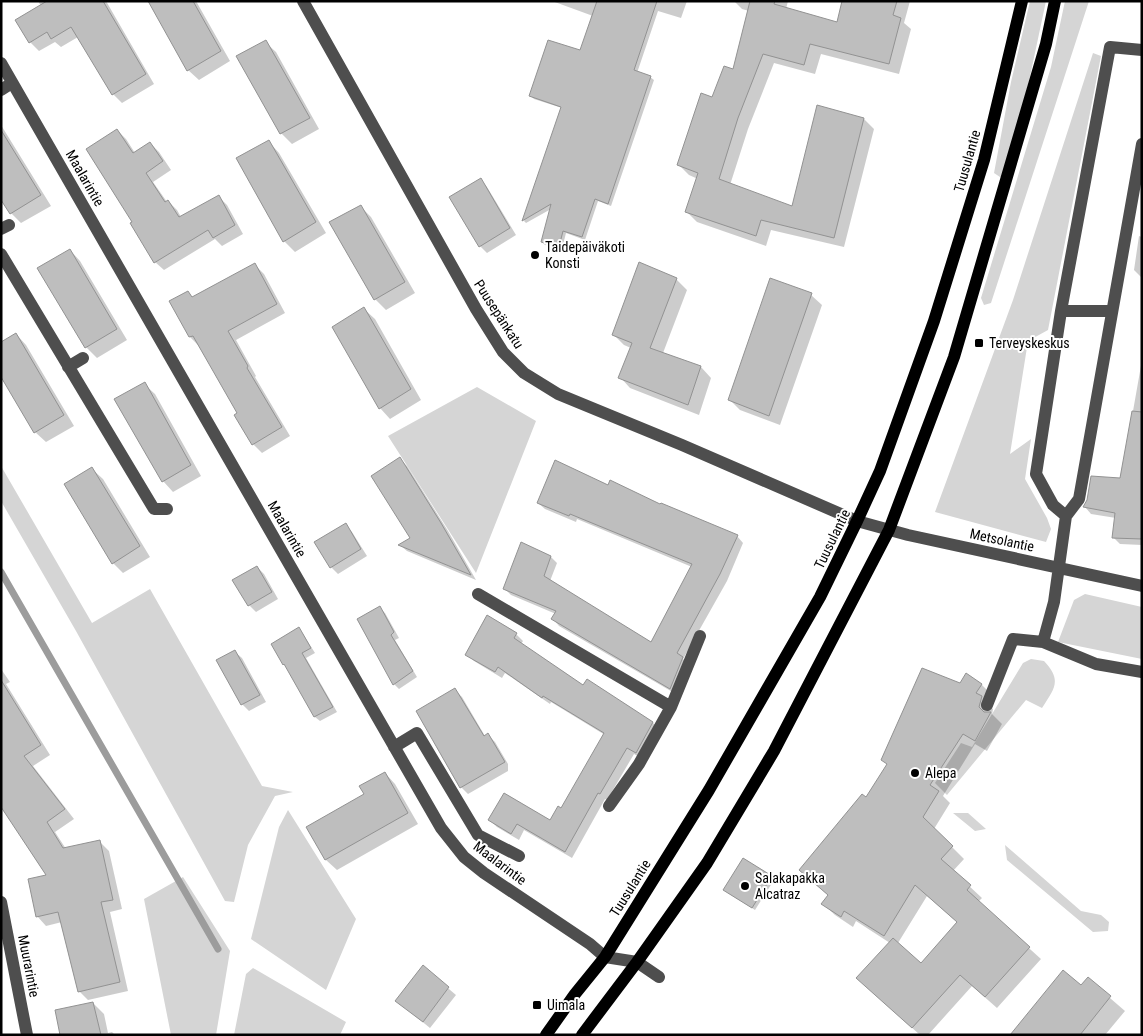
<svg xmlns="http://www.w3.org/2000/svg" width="1143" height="1036" font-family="'Roboto Condensed',sans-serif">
<rect width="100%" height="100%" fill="#fff"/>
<path fill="#d5d5d5" d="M1030,1H1046L1029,81L1003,179L994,173L1011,82Z
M1065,1H1089L991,303L984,305L981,298L1051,67Z
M1093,53L1101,56L1048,330L1028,341L1010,454L1031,439L1025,479L1047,518L1051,529L1046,542L935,512L1013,300Z
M477,387L536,421L476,573L388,436Z
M1,466L92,623L150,589L262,786L293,792L275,796L248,845L234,902L225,901L76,631L1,501Z
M1085,594L1142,607V659L1058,642L1074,600Z
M1031,659L1044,661C1062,680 1055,688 1042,708L1026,700L947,795L935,783L961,743L972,747L1023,663Z
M288,810L356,919L326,990L251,939L279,827Z
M953,813H968L986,829L975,831Z
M1005,845L1081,911L1101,915L1109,922L1108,931L1093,932L1007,860Z
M183,877L230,951L216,1035H171L144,899Z
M253,968L346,1022L340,1035H234L246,974Z"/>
<path fill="#0003" fill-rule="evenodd" d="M38,1H106L154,84L122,103L113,94L78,37L61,47L55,42L39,51L30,42L17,21L41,6Z
M149,1H196L230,61L199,80L188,70Z
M552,1H687L681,18L658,11L637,73L650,77L654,80L611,206L598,201L585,240L566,233L562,249L545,245L542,242L551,209L526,223L524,221L562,108L534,99L531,96L581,52L593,16Z
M734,1H788L786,9L838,23L843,1H910L904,23L911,29L899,74L821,54L815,74L774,63L748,129L730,185L793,208L864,119L874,129L844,247L771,230L766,246L697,222L687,212L698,179L689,175L679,165L713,98L734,71L749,11L742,9Z
M265,42L276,52L319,129L292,144L281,133L238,57Z
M1,125L51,206L21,223L11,213L1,197Z
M117,130L126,139L135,153L150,143L159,152L171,170L153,182L167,202L168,201L177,210L181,217L218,196L227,205L243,234L222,246L215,239L164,270L155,262L134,222Z
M269,142L279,153L326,233L295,252L284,241L240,164Z
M481,180L487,187L516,235L487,253L480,246Z
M360,206L371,217L415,293L386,310L375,299L331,223Z
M1139,236L1142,237V278L1134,270Z
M70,250L80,261L127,340L97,358L86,347Z
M255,265L264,274L285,313L236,340L256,376L255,377L290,436L262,453L253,444L239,413L199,346L190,337L188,292L193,298Z
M676,279L687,290L663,353L701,367L711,378L699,415L630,388L620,377L631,348L624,345L613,334Z
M811,295L822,305L780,425L740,410L729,399Z
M364,309L375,319L421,400L390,419L380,408Z
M16,334L26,345L74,426L46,442L35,432Z
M1142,360V545L1120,544L1113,537L1116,518L1091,514L1085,507L1121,479Z
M144,384L155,394L201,476L173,492L163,481Z
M400,459L407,466L448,531L476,580L407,551L400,545L412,539Z
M92,469L103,479L150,557L123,573L113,563Z
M609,486L737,536L743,543L727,581L683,659L689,664L676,694L559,626L553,619L556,614L511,595L504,588L521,544L551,557L557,563L550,581L651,643L692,567L577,519L576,522L545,509L538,503Z
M345,525L352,532L367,556L338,574L331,567Z
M257,567L264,574L278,599L256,612L249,605L234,581Z
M380,608L385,613L399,638L395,640L417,677L399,689L394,684Z
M298,629L303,634L315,653L306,658L337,712L320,721L315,717L287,667Z
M516,634L523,641L521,644L584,686L587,680L653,723L660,730L643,759L634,754L607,800L605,799L572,858L524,830L519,840L497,827L490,820L551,822L562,810L605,735L551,702L550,704L505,673L502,678L474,661L467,655Z
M235,652L242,658L266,702L249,711L242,704Z
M1,669L10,682L6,684L50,755L33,766L74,819L55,832L66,849L100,842L109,851L122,909L110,912L128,991L88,1000L79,991L62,922L46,926L37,916L48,876L1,804Z
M966,675L982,685L993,696L988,705L993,709L992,714L1002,724L987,751L975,744L943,796L950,803L934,829L964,859L953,871L982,898L978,902L1041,959L997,1008L972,986L928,1035H920L870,990L890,943L856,921L853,927L835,915L823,904L829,896L800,870L866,799L961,684ZM927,896L958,923L921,965L898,943Z
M455,690L462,697L485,736L488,735L495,742L508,764V771L468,794L461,787Z
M385,773L395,784L418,824L337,870L326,860L308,828L366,795Z
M771,877L774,880L755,910L728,893Z
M423,967L456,995L430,1028L404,1007Z
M1088,979L1125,1011L1105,1035H1011L1081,987Z
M93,1003L104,1014L108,1033L112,1032L115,1035H61Z"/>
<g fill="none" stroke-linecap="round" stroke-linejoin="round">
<path stroke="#9c9c9c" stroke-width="7" d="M1,572L218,949"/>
</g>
<path fill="#bebebe" stroke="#929292" d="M47,1H103L146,74L112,95L71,27L51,39L47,32L29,43L15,20Z
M148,1H193L221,51L187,71Z
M597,1H657L634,70L651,76L608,204L595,199L582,237L563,231L559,247L541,242L551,204L522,221L561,107L529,96L548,40L580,50Z
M750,1H775L774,4L837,22L842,1H897L893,15L901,18L889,64L810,44L804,65L763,54L738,118L719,179L792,206L817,105L864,118L834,238L761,220L756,236L685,212L698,173L677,165L701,93L712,97L724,66L733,69Z
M266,40L310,118L280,134L236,56Z
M117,129L133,153L150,142L163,161L146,173L165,202L168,200L179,217L219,195L235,225L213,238L208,230L154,263L130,223L132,222L86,149Z
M1,130L41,195L10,214L1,200Z
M269,140L316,222L283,242L236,158Z
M481,178L510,228L479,247L449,197Z
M361,205L405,282L374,300L329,222Z
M70,249L117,329L85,348L37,268Z
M639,262L677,278L650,348L701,366L688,405L618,378L632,343L612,335Z
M255,263L277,304L228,331L248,366L247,368L282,427L252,445L234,415L237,413L193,336L189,337L169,301L188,291L192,297Z
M770,278L812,293L769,416L728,400Z
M364,307L411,389L379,409L332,327Z
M16,333L64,415L34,433L1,377V342Z
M145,382L191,465L162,482L114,399Z
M1132,411L1142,412V539L1112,538L1115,513L1083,507L1087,500L1091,476L1120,478Z
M400,457L441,523L471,575L398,545L410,538L371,476Z
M555,460L608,485L610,480L660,504L661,503L738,535L720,574L677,653L683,657L670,689L551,619L556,611L503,589L521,542L551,556L544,576L651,642L692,564L570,514L569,516L537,503Z
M92,467L140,546L112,564L64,484Z
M346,523L361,549L330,568L314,542Z
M257,566L272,592L248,606L232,580Z
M380,606L394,632L391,635L413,671L393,685L357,619Z
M487,615L517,633L514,638L583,685L587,679L653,722L636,753L627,748L600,794L598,793L565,852L517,824L511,834L488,820L504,793L550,820L558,806L561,808L604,733L543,696L542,698L498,667L495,672L465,655Z
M299,627L311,648L302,653L333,707L314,717L284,664L283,665L271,644Z
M235,650L260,695L241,705L216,660Z
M922,668L960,683L966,673L982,684L976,693L982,696L979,707L984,712H991L975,741L963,734L930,785L939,791L923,817L953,846L941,859L971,885L967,890L1030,947L985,997L960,975L912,1028L856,978L893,938L921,963L957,922L915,885L884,936L844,911L841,917L821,904L828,895L799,870L862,794L866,797L887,764L881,760Z
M1,680L41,745L24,756L65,809L47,822L63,848L100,840L113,900L101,902L120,982L78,992L58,912L36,917L28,879L46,875L1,807Z
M455,688L484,736L488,733L505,762L460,788L416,711Z
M385,772L408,813L325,860L306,827L364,794L359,786Z
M743,858L772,876L752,908L723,890Z
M423,965L449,987L423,1022L395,1001Z
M1063,970L1081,985L1088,977L1111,996L1080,1035H1010Z
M93,1002L101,1035H60L55,1010Z"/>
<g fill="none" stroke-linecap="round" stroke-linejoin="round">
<path stroke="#4e4e4e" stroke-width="12" d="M303,1L476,309L503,352L524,373L558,394L682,445L857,521L908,535L1142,586
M1,63L441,828L464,857L484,873L590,944L605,957L637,962L659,977
M1,90L12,83
M1142,144L1079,499L1066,516L1054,602L1043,642L1096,664L1142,672
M1,229L9,225
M1,254L154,509H167
M1061,311H1112
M68,367L83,358
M1066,516L1053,505L1036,474L1061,311L1110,47L1142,50
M478,594L671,707L700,636
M987,705L1013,639L1043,642
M394,747L417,733L478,835L519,856
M609,806L639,764L671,707
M1,902L27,1035"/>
<path stroke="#000" stroke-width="12" d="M546,1035L575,994L605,957L709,790L820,597L857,521L880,471L934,321L984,160L1022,1
M582,1035L637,962L707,863L774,751L889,530L954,357L1046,44L1055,1"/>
</g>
<g fill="#000" stroke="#fff" stroke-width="2">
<circle cx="535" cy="255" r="5"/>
<rect x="974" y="338" width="10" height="10" rx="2.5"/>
<circle cx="915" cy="773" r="5"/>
<circle cx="745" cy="886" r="5"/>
<rect x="532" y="1000" width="10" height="10" rx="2.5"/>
</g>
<g text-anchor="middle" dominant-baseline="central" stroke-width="4" stroke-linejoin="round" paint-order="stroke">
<g font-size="14" fill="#000" stroke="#fff">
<text transform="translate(967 161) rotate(-74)">Tuusulantie</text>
<text transform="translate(85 178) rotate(60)">Maalarintie</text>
<text transform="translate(499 314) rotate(57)">Puusepänkatu</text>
<text transform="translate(287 529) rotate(60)">Maalarintie</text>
<text transform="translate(832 539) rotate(-64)">Tuusulantie</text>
<text transform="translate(1002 540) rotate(12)">Metsolantie</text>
<text transform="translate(500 863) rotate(37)">Maalarintie</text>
<text transform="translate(630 888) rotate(-58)">Tuusulantie</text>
<text transform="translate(29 966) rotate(79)">Muurarintie</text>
</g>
<g font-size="14" fill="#000" stroke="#fff" text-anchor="start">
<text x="545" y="247">Taidepäiväkoti<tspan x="545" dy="16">Konsti</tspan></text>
<text x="989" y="343">Terveyskeskus</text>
<text x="925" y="773">Alepa</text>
<text x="755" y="878">Salakapakka<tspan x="755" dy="16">Alcatraz</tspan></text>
<text x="547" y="1005">Uimala</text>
</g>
</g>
<rect width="1143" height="1036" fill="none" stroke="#000000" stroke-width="5"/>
</svg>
